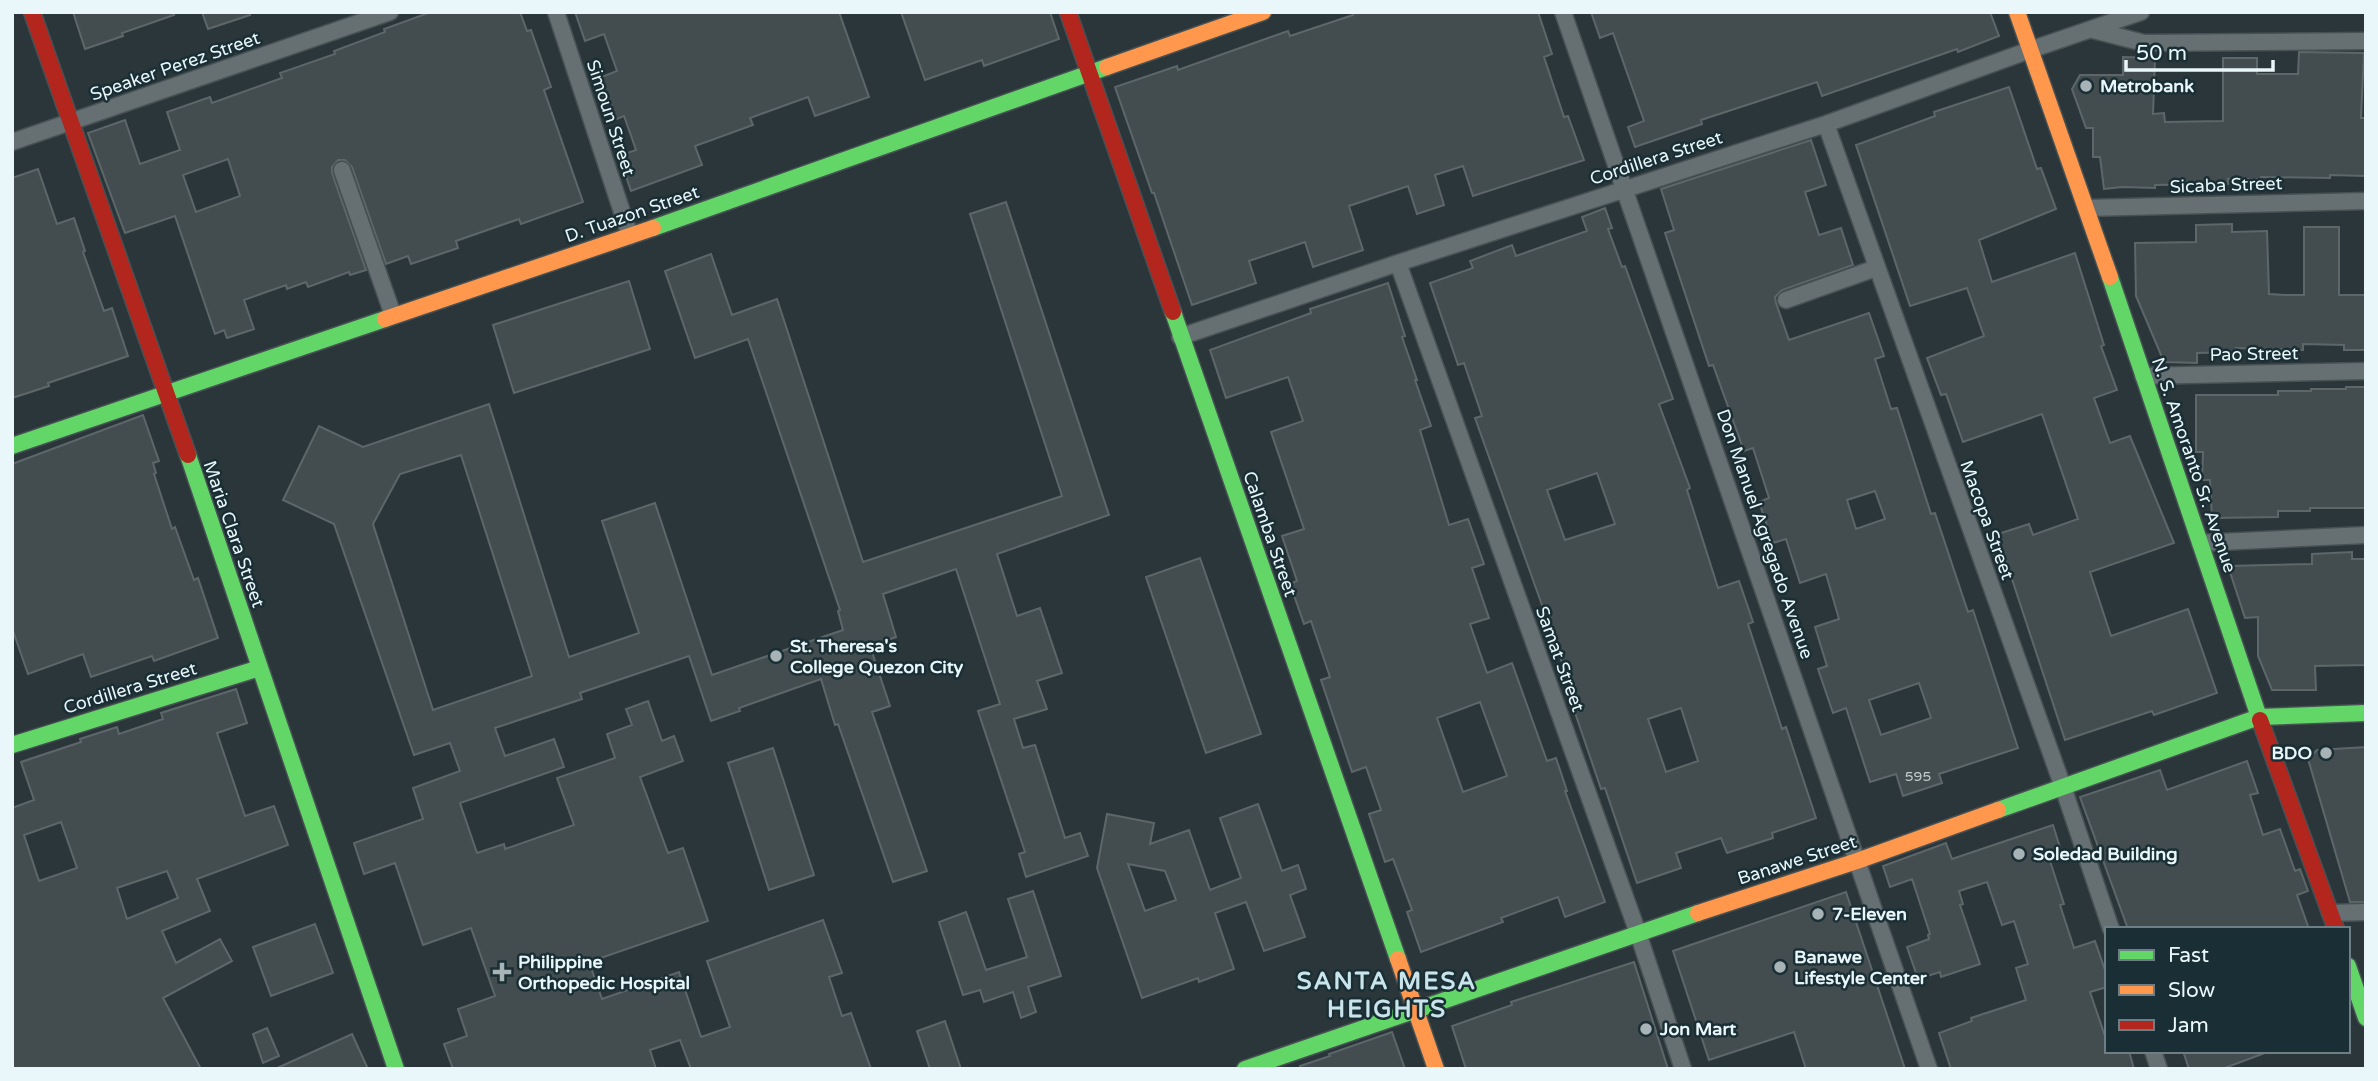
<svg xmlns="http://www.w3.org/2000/svg" width="2378" height="1081" font-family="'Varela Round',sans-serif">
<rect width="100%" height="100%" fill="#2a3639"/>
<path fill="#434d50" stroke="#5d676a" stroke-width="2" fill-rule="evenodd" d="M73,12H174V15L122,33L123,36L85,49Z
M202,12H249L250,15L208,29Z
M431,12H520L527,31L531,30L551,87L544,90L583,202L521,224L519,219L456,241L458,248L411,264L408,256L386,264L352,167L345,160H338L332,167V173L366,270L350,275L349,272L308,287L306,282L287,289L286,285L244,300L254,329L227,338L224,330L215,334L175,216L125,233L88,133L125,120L140,164L180,150L167,112L210,97L212,103L282,78L280,73L335,54L334,51L385,32L384,29ZM228,159L240,196L196,212L183,175Z
M575,12H839L869,97L815,116L808,97L750,118L753,125L695,146L702,165L631,191L619,156L636,150L624,116L609,122L594,80L617,71L604,34L585,41Z
M901,12H1050L1059,39L984,66L982,60L925,80Z
M1352,12H1538L1552,54L1544,57L1564,117L1568,116L1584,160L1473,196L1463,166L1435,175L1444,205L1417,214L1408,186L1349,206L1363,250L1313,267L1305,242L1249,261L1256,283L1192,305L1154,193H1152L1115,87L1177,66L1178,70L1288,31L1290,36L1353,15Z
M1591,12H1990L1999,36L1958,52L1957,49L1822,96L1817,82L1701,120L1702,124L1635,147L1628,127L1644,121L1613,33L1600,38Z
M2299,52L2364,53L2361,118H2366V176L2330,175V178L2261,177V179H2228V184L2155,185V188L2122,187L2104,189L2100,157H2093V128H2086L2072,89L2080,75H2123V57L2155,58L2153,114L2164,113L2165,122L2223,121V58H2257V74H2298Z
M2009,87L2037,169L2041,168L2056,209L1979,240L1992,282L2075,253L2104,345L2101,346L2117,390L2094,398L2110,443L2130,436L2174,543L2090,572L2111,636L2188,609L2217,693L2154,715L2152,711L2065,740L2006,561L1997,564L1989,537L2029,524L2033,535L2078,519L2042,414L1963,442L1946,394L1941,395L1927,358L1984,336L1967,288L1910,306L1856,145L1935,116L1934,112Z
M1811,140L1826,185L1805,192L1819,235L1841,228L1853,265L1782,290L1775,297L1776,303L1789,340L1869,313L1884,356L1875,359L1891,409L1897,408L1931,514L1935,513L1968,612L1973,610L2018,748L1939,774L1942,783L1903,796L1896,774L1870,782L1846,708L1833,713L1818,669L1827,666L1815,627L1839,619L1826,574L1800,583L1786,539L1773,543L1759,502L1769,498L1753,448L1744,451L1713,365L1709,366L1665,233L1674,230L1661,189ZM1875,491L1885,519L1856,529L1847,500ZM1919,683L1931,718L1881,735L1869,700Z
M38,169L57,224L74,218L85,251L83,252L104,311L112,308L128,356L48,383L49,386L12,398V178Z
M1006,202L1109,515L997,554L1017,616L1040,608L1062,673L1037,681L1047,709L1014,719L1023,748L1035,745L1065,838L1080,833L1088,856L1026,877L1019,854L1025,852L978,711L1000,704L956,569L883,594L896,637L870,646L890,706L872,712L927,871L893,882L838,724L835,725L821,679L739,708L740,711L711,721L689,656L580,693L582,699L495,728L505,756L554,739L564,767L460,803L477,853L504,844L505,849L574,825L557,778L615,758L607,734L632,725L626,709L648,701L662,741L674,736L683,761L640,777L668,853L683,848L708,921L589,962L602,999L679,972L701,1037L730,1027L707,961L823,920L842,973L829,977L842,1016L851,1013L871,1069H691L680,1040L650,1050L656,1069H453L444,1044L467,1036L458,1009L495,996L471,928L423,945L395,863L364,874L354,843L423,819L413,788L460,771L450,743L414,755L334,524L283,500L319,426L363,447L489,404L569,657L639,633L602,521L655,503L712,675L843,630L838,611L840,610L748,339L695,358L665,271L711,254L732,315L777,299L863,562L1062,496L970,214ZM461,455L532,676L433,710L373,524L400,474Z
M1605,208L1612,228L1608,229L1622,267L1625,266L1673,399L1659,404L1690,488L1687,490L1718,588L1739,581L1753,622L1748,624L1782,729L1786,727L1816,818L1772,833L1773,838L1727,853L1721,838L1676,853L1681,868L1637,883L1605,788L1601,789L1571,701L1574,700L1557,647L1475,418L1482,416L1464,363L1458,365L1430,283L1473,268L1470,261L1512,245L1516,256L1587,231L1582,217ZM1597,473L1615,524L1565,540L1547,490ZM1681,708L1698,761L1666,772L1648,719Z
M2232,224V232L2267,231L2269,294L2285,295H2304V227H2339V295H2366V350H2344V345L2303,344V350L2236,348V352L2197,353V363L2164,362L2136,296L2135,243L2196,242V225Z
M629,281L650,349L514,393L493,325Z
M1388,283L1405,336L1402,337L1417,380H1415L1431,426L1420,430L1449,525L1468,519L1484,564L1472,568L1489,618L1470,624L1487,673L1512,663L1547,761L1556,758L1567,791H1565L1605,902L1565,917L1558,897L1501,918L1503,922L1421,952L1407,912L1412,910L1393,859L1385,862L1369,814L1381,810L1366,767L1352,772L1321,680L1330,677L1311,621L1304,624L1290,584L1297,581L1282,536L1304,529L1271,432L1303,421L1288,377L1226,398L1210,350L1311,313L1310,309ZM1480,702L1507,776L1463,792L1437,718Z
M2346,387H2366V508H2310V511H2278V517L2212,518L2210,480H2202L2203,452H2196V395H2278V391H2311V389H2346Z
M143,415L159,461L153,463L156,473L154,474L172,529L175,527L194,580L198,578L218,638L154,661L152,656L91,677L83,654L28,674L12,628V464Z
M2352,552V559H2366V665L2315,666L2316,690H2272L2258,656V617L2245,618L2228,566L2312,564V554Z
M1200,558L1261,734L1206,753L1146,577Z
M236,689L247,723L217,733L245,816L274,806L288,845L197,879L210,911L162,931L176,963L220,939L232,961L163,998L201,1069H12V808L34,800L21,762L81,742L80,739L117,727L119,734L163,719L161,713ZM61,822L77,868L39,881L24,835ZM167,871L178,898L127,919L117,888Z
M2366,747V902H2350L2308,759L2317,750Z
M773,748L814,875L769,890L728,763Z
M2247,761L2258,793L2250,795L2263,835L2280,829L2295,871L2300,869L2308,891L2297,895L2309,929H2128L2080,797L2160,770L2167,790Z
M1258,804L1282,871L1298,865L1306,889L1290,895L1305,937L1264,951L1246,902L1215,913L1234,969L1199,982L1198,978L1142,998L1097,868L1107,814L1154,823L1150,844L1189,830L1210,890L1241,878L1220,818ZM1128,864L1165,871L1176,900L1145,911Z
M2053,825L2063,857L2050,861L2064,904L2060,905L2074,948L2095,941L2107,976V987L2090,992L2107,1042V1051H2129L2134,1069H1951L1939,1033L1972,1021L1971,1018L2026,1000L2016,968L2028,964L2014,921L2002,925L1987,882L1959,891L1963,904L1960,905L1980,964L1941,977L1940,972L1918,979L1907,947L1929,939L1928,935L1930,934L1912,879L1890,887L1883,866L1946,843L1952,859Z
M1033,891L1061,976L1028,987L1036,1012L1021,1018L1013,992L984,1002L980,990L963,995L939,922L966,912L986,970L1027,957L1008,899Z
M1846,892L1905,1069H1806L1794,1032L1709,1060L1673,951Z
M315,924L333,973L271,996L253,947Z
M1634,962L1668,1069H1466L1452,1026L1512,1005L1511,1002Z
M945,1021L961,1069H930L917,1031Z
M267,1028L279,1056L263,1063L253,1034Z
M1392,1032L1405,1069H1300V1066L1330,1056L1329,1054Z
M352,1034L368,1069H275Z
M2183,1051H2264L2265,1053L2222,1069H2189Z"/>
<g fill="none" stroke-linecap="round" stroke-linejoin="round">
<defs>
<path id="street" d="M556,12L630,236
M1563,12L1929,1069
M2093,30L2144,43L2366,41
M1826,124L2063,787L2111,929
M12,142L390,12
M342,170L393,315
M2086,208L2366,201
M1398,263L1638,933L1683,1069
M1786,300L1876,268
M1180,337L1398,263L1826,124L2030,50L2141,12
M2143,376L2366,371
M2200,543L2366,535
M2330,913L2366,912
M2153,1051L2159,1069"/>
<path id="fast" d="M653,228L1107,67
M2110,277L2260,720
M1173,312L1398,959
M12,446L385,319
M188,455L396,1069
M12,745L260,668
M1998,810L2259,717L2366,713
M2348,966L2366,1018
M1245,1069L1698,913"/>
<path id="slow" d="M2017,12L2110,277
M1107,67L1263,12
M385,319L653,228
M1698,913L1857,861L1998,810
M1398,959L1436,1069"/>
<path id="jam" d="M32,12L188,455
M1068,12L1173,312
M2260,720L2336,929"/>
</defs>
<use href="#street" stroke="#475154" stroke-width="19"/>
<use href="#fast" stroke="#475154" stroke-width="19"/>
<use href="#slow" stroke="#475154" stroke-width="19"/>
<use href="#jam" stroke="#475154" stroke-width="19"/>
<use href="#street" stroke="#667073" stroke-width="16"/>
<use href="#fast" stroke="#63d668" stroke-width="16"/>
<use href="#slow" stroke="#ff974d" stroke-width="16"/>
<use href="#jam" stroke="#b3261e" stroke-width="16"/>
</g>
<g fill="#a7b3b6" stroke="#1a2f35" stroke-width="2.5">
<circle cx="2086" cy="86" r="7"/>
<circle cx="776" cy="656" r="7"/>
<circle cx="2326" cy="753" r="7"/>
<circle cx="2019" cy="854" r="7"/>
<circle cx="1818" cy="914" r="7"/>
<circle cx="1780" cy="967" r="7"/>
<path d="M498.5 961.5h7v7h7v7h-7v7h-7v-7h-7v-7h7z"/>
<circle cx="1646" cy="1029" r="7"/>
</g>
<g text-anchor="middle" dominant-baseline="central" stroke-width="5" stroke-linejoin="round" paint-order="stroke">
<g font-size="14" fill="#c0ccd0">
<text x="1918" y="776">595</text>
</g>
<g font-size="18" fill="#eaf7fa" stroke="#1a2f35">
<text transform="translate(175 66) rotate(-19)">Speaker Perez Street</text>
<text transform="translate(611 118) rotate(72)">Simoun Street</text>
<text transform="translate(1656 158) rotate(-18)">Cordillera Street</text>
<text transform="translate(2226 185) rotate(-2)">Sicaba Street</text>
<text transform="translate(632 214) rotate(-19)">D. Tuazon Street</text>
<text transform="translate(2254 354) rotate(-1)">Pao Street</text>
<text transform="translate(2194 465) rotate(71)">N. S. Amoranto Sr. Avenue</text>
<text transform="translate(1987 520) rotate(70)">Macopa Street</text>
<text transform="translate(234 534) rotate(71)">Maria Clara Street</text>
<text transform="translate(1270 534) rotate(71)">Calamba Street</text>
<text transform="translate(1765 534) rotate(71)">Don Manuel Agregado Avenue</text>
<text transform="translate(1560 659) rotate(70)">Samat Street</text>
<text transform="translate(130 688) rotate(-17)">Cordillera Street</text>
<text transform="translate(1797 860) rotate(-18)">Banawe Street</text>
</g>
<g font-size="18" font-weight="bold" fill="#eaf7fa" stroke="#1a2f35" text-anchor="start">
<text x="2100" y="86">Metrobank</text>
<text x="790" y="646">St. Theresa's<tspan x="790" dy="21">College Quezon City</tspan></text>
<text x="2312" y="753" text-anchor="end">BDO</text>
<text x="2033" y="854">Soledad Building</text>
<text x="1832" y="914">7-Eleven</text>
<text x="1794" y="957">Banawe<tspan x="1794" dy="21">Lifestyle Center</tspan></text>
<text x="518" y="962">Philippine<tspan x="518" dy="21">Orthopedic Hospital</tspan></text>
<text x="1660" y="1029">Jon Mart</text>
</g>
<g font-size="24" font-weight="bold" letter-spacing="2" fill="#cae4eb" stroke="#1a2f35">
<text x="1387" y="981">SANTA MESA<tspan x="1387" dy="28">HEIGHTS</tspan></text>
</g>
</g>
<rect width="2378" height="1081" fill="none" stroke="#eaf7fa" stroke-width="28"/>
<rect x="2105" y="927" width="245" height="126" fill="#1a2f35" stroke="#6d7f84" stroke-width="2"/>
<rect x="2119" y="950" width="35" height="10" fill="#63d668" stroke="#6d7f84" stroke-width="2"/>
<text x="2168" y="962" font-size="21" fill="#eaf7fa">Fast</text>
<rect x="2119" y="985" width="35" height="10" fill="#ff974d" stroke="#6d7f84" stroke-width="2"/>
<text x="2168" y="997" font-size="21" fill="#eaf7fa">Slow</text>
<rect x="2119" y="1020" width="35" height="10" fill="#b3261e" stroke="#6d7f84" stroke-width="2"/>
<text x="2168" y="1032" font-size="21" fill="#eaf7fa">Jam</text>
<path d="M2126 60v10h147v-10" fill="none" stroke="#eaf7fa" stroke-width="3.5"/>
<text x="2136" y="60" font-size="21" fill="#eaf7fa" stroke="#1a2f35" stroke-width="5" paint-order="stroke">50 m</text>
</svg>
